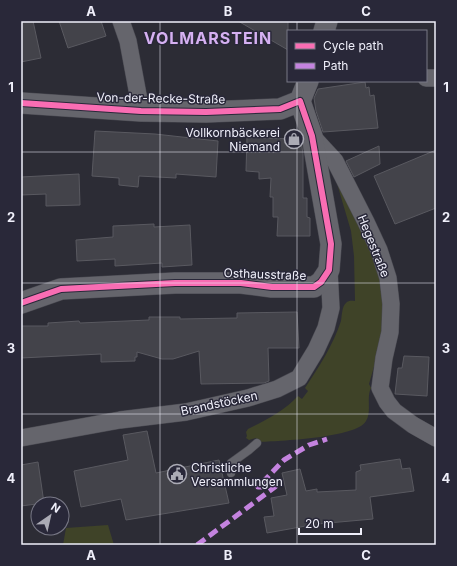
<svg xmlns="http://www.w3.org/2000/svg" width="457" height="566" font-family="Inter,sans-serif">
<rect width="100%" height="100%" fill="#2c2c35"/>
<path fill="#3f4328" d="M333,170L348,199L382,279L386,313L377,356L369,384L371,388C366,398 372,411 366,421C357,438 278,441 258,442H257L256,438L249,440L246,438L247,436L246,432L248,429C266,420 284,411 298,396L302,399L308,391L305,388C319,367 333,345 341,321C342,315 342,306 346,303C349,300 352,301 355,301L354,256L351,231Z
M108,525L114,545H63L66,528Z"/>
<path fill="#43434a" stroke="#595960" d="M21,21H33L41,58L21,62Z
M59,21H101L106,36L68,48Z
M238,21H288V50Z
M365,82L366,88L369,87L370,96L374,95L378,128L323,132L316,111L314,98L318,89Z
M95,131L155,134L218,141L216,177L176,174V178L139,176L138,187L119,185V178L92,176Z
M263,136V138L294,139L301,140L303,154V198H307V217L310,218V236H277L278,217H273V197H270L271,178L259,179V172L246,171L247,137Z
M379,146L380,164L354,177L346,161Z
M436,150V208L395,224L374,176Z
M79,174L80,205L46,206V194L21,195V177Z
M154,224V227L190,225L192,265L162,267V263L115,266V259L77,261L76,240L113,237V226Z
M297,312L299,348H268L269,381L264,383L201,384L199,351L173,359H162L137,352V357H135V361L101,362V354L21,358V326H48V323L79,321L80,323L149,320V317H180V319L237,318V313Z
M404,356L429,357L427,396L395,394L398,368H402Z
M147,431L156,473L219,460L229,503L126,520L121,499L81,507L74,471L128,460L123,435Z
M400,459L402,469L410,468L414,491L370,497L373,519L317,524L267,533L264,517L274,516L271,498L287,495L282,473L300,469L306,491L317,489V492L356,490V472L361,470L360,465Z
M38,462L44,503L21,506V465Z"/>
<g fill="none" stroke-linecap="round" stroke-linejoin="round">
<defs>
<path id="service" d="M231,473L230,467L231,463L249,450L257,443"/>
<path id="minor" d="M121,21L128,41L141,111
M426,78H436
M312,136L335,161L366,222L379,250L388,278L391,304L390,332L384,358L380,388L387,402L394,411L413,425L436,438
M21,438L120,420L186,412L248,398L277,389L299,378L316,350L326,328L331,308L329,270"/>
<path id="tertiary" d="M324,31L327,21
M300,101L308,81
M21,103L141,111L206,112L280,109L300,101
M21,303L61,289L175,283H241L272,287H314L321,282L329,270L331,244L312,136L300,101"/>
</defs>
<use href="#service" stroke="#494951" stroke-width="9"/>
<use href="#minor" stroke="#494951" stroke-width="18"/>
<use href="#tertiary" stroke="#494951" stroke-width="22"/>
<use href="#service" stroke="#65656c" stroke-width="8"/>
<use href="#minor" stroke="#65656c" stroke-width="17"/>
<use href="#tertiary" stroke="#65656c" stroke-width="21"/>
<path stroke="#c483df" stroke-width="5" stroke-dasharray="10 5" stroke-linecap="butt" d="M197,545L275,487H258L284,460L309,445L327,439"/>
<defs>
<path id="cycleway" d="M21,103L141,111L206,112L280,109L300,101
M21,303L61,289L175,283H241L272,287H314L321,282L329,270L331,244L312,136L300,101"/>
</defs>
<use href="#cycleway" stroke="#292839" stroke-width="8"/>
<use href="#cycleway" stroke="#f96db3" stroke-width="6"/>
</g>
<path fill="none" stroke="#efeffa" stroke-width="1" stroke-opacity="0.55" d="M160,21V545M297,21V31M297,81V545M21,152H436M21,283H436M21,414H436"/>
<defs>
<symbol id="shop-ring" viewBox="-11 -11 22 22"><circle r="9.5" fill="#292839" stroke="#ababb5" stroke-width="1.5"/><path d="M-5-2.5h2.3a2.7 3.5 0 0 1 5.4 0H5L5.5 6h-11ZM-1.5-2.5h3a1.5 2.3 0 0 0-3 0Z" fill="#ababb5"/></symbol>
<symbol id="civic-ring" viewBox="-11 -11 22 22"><circle r="9.5" fill="#292839" stroke="#ababb5" stroke-width="1.5"/><path d="M-.6-6.5H3V-4.5H.6V-3L4-1V1h2V6H-6V1h2V-1L-.6-3ZM-1.2 2.5V6h2.4V2.5Z" fill="#ababb5"/></symbol>
</defs>
<g fill-rule="evenodd">
<use href="#shop-ring" x="283" y="128" width="22" height="22"/>
<use href="#civic-ring" x="166" y="463" width="22" height="22"/>
</g>
<g text-anchor="middle" dominant-baseline="central" stroke-width="3" stroke-linejoin="round" paint-order="stroke">
<g font-size="12" fill="#efeffa" stroke="#292839">
<text transform="translate(161 98) rotate(1)">Von-der-Recke-Straße</text>
<text transform="translate(374 246) rotate(68)">Hegestraße</text>
<text transform="translate(265 274) rotate(2)">Osthausstraße</text>
<text transform="translate(219 403) rotate(-12)">Brandstöcken</text>
</g>
<g font-size="12" fill="#efeffa" stroke="#292839" text-anchor="end">
<text x="280" y="132">Vollkornbäckerei<tspan x="280" dy="14">Niemand</tspan></text>
<text x="191" y="467" text-anchor="start">Christliche<tspan x="191" dy="14">Versammlungen</tspan></text>
</g>
<g font-size="16" font-weight="bold" letter-spacing="1" fill="#d5b0f2" stroke="#292839">
<text x="208" y="38">VOLMARSTEIN</text>
</g>
</g>
<rect width="457" height="566" fill="none" stroke="#292839" stroke-width="44"/>
<rect x="287" y="30" width="140" height="52" fill="#292839" stroke="#787886"/>
<rect x="295" y="43" width="20" height="6" fill="#f96db3" stroke="#787886"/>
<text x="323" y="50" font-size="12" fill="#efeffa">Cycle path</text>
<rect x="295" y="63" width="20" height="6" fill="#c483df" stroke="#787886"/>
<text x="323" y="70" font-size="12" fill="#efeffa">Path</text>
<g transform="translate(50 516) rotate(34)"><circle r="19" fill="#292839" stroke="#787886"/>
<path d="M0-3L7 15L0 10L-7 15Z" fill="#ababb5"/>
<text y="-6" font-size="11" font-weight="bold" text-anchor="middle" fill="#efeffa">N</text>
</g>
<path d="M299 528v6h62v-6" fill="none" stroke="#efeffa" stroke-width="2"/>
<text x="305" y="528" font-size="12" fill="#efeffa" stroke="#292839" stroke-width="3" paint-order="stroke">20 m</text>
<rect x="22" y="22" width="413" height="522" fill="none" stroke="#efeffa" stroke-width="1.5"/>
<g font-size="13" text-anchor="middle" font-weight="bold" fill="#efeffa">
<text x="91" y="16">A</text>
<text x="228" y="16">B</text>
<text x="366" y="16">C</text>
<text x="11" y="92">1</text>
<text x="446" y="92">1</text>
<text x="11" y="222">2</text>
<text x="446" y="222">2</text>
<text x="11" y="353">3</text>
<text x="446" y="353">3</text>
<text x="11" y="483">4</text>
<text x="446" y="483">4</text>
<text x="91" y="560">A</text>
<text x="228" y="560">B</text>
<text x="366" y="560">C</text>
</g>
</svg>
